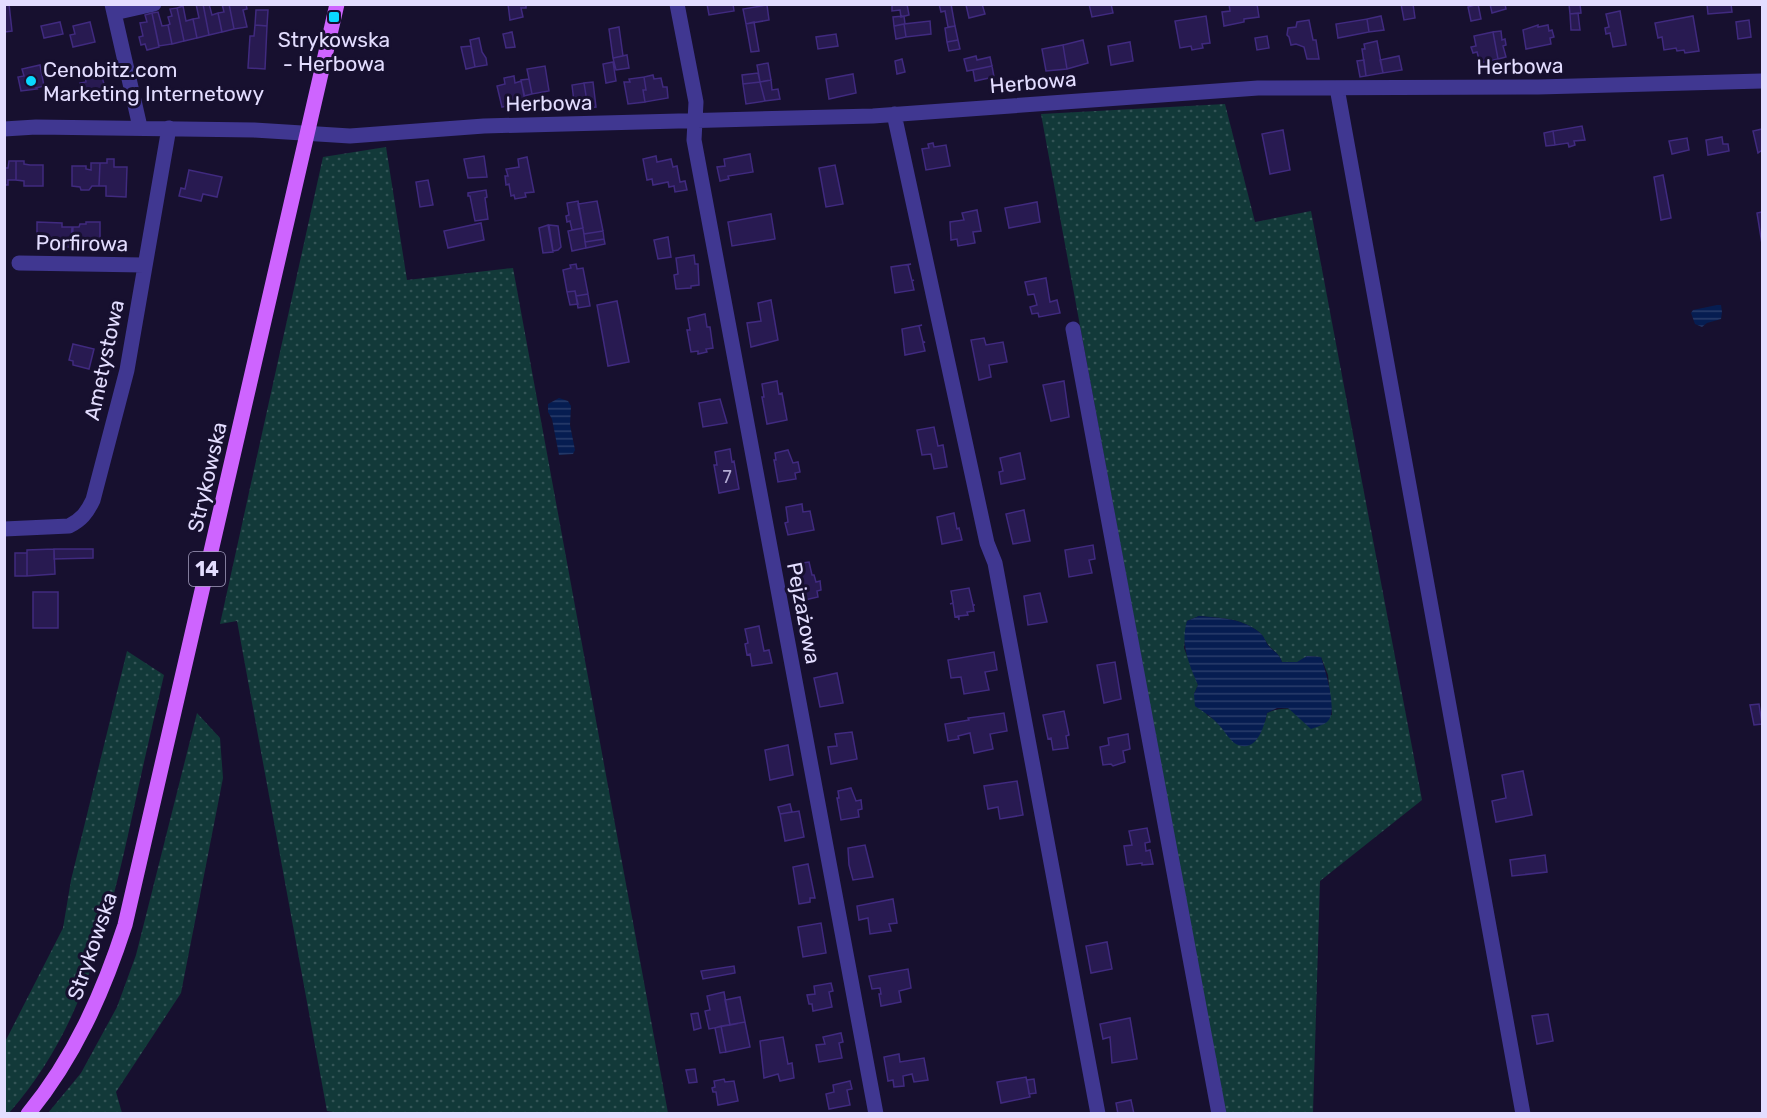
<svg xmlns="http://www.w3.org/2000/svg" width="1767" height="1118" font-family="Rubik,sans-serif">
<defs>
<pattern id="grass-dots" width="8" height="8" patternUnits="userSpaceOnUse" patternTransform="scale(1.5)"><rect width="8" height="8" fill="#123939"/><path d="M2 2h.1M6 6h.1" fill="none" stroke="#345557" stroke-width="1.8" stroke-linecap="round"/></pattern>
<pattern id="water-rules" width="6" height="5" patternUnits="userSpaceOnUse" patternTransform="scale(1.5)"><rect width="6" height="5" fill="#061d51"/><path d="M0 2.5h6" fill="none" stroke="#2a3d6b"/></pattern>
</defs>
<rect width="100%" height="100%" fill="#17102f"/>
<path fill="url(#grass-dots)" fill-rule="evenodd" d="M1225,104L1255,222L1311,211L1422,800L1320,881L1313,1113H1225L1041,114ZM1199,616C1220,618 1242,618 1259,632C1264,636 1266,643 1270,647C1276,653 1279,654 1282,662L1297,663L1307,656L1321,657L1328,675L1332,715C1311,712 1287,703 1267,713L1265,722L1225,731L1215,720L1207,715L1194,694L1198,685L1184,648L1187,621Z
M386,147L407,280L513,268L668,1113L345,1114L327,1111L237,621L220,624L323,157Z
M127,651L164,675C153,722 142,770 132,817C109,922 82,1031 9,1113H5V1042L63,928L71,880Z
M197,713L220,738L223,778L181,993L116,1092L122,1113H48L81,1073L117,1007L136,955Z"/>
<path fill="url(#water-rules)" d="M1717,305H1721L1722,312L1721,319L1707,323L1702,327L1695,324L1691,313L1693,310Z
M559,398L568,401L571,406L570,425L575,450L573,454L559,455L552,419L548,412V404Z
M1199,616C1219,618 1242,618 1259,632C1263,635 1265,639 1267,644C1273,652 1278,651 1282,662H1297L1307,656L1321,657C1325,669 1338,711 1328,721C1324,725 1316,727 1311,729L1288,708H1277L1267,713C1264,728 1256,754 1236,744C1229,740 1223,728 1217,723C1211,716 1202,711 1195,706L1194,694L1198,685C1189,664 1180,644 1187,621Z"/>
<path fill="#281a51" stroke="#402a7f" stroke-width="1.5" d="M4,4H9L12,31L5,32Z
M196,4H203L209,35L197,38L193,19L199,18Z
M203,4H209L212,15L218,13L222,32L209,35Z
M222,4H229L234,29L222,32L218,13L224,12Z
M229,4H246L247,9L243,10L247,27L234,29Z
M508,4H526V8H521L523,17L510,20Z
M707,4H733L734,11L709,15Z
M892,4H907L909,15L901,17L900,10L892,11Z
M939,4H951L955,26L948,27L945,11L941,12Z
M982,4L985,14L969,18L966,5Z
M1089,4H1111L1113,13L1092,17Z
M1229,4H1257L1259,17L1244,19V22L1224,26L1222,12L1230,11Z
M1401,4H1413L1415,18L1404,20Z
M1478,4L1481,19L1471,21L1468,7Z
M1490,4H1505L1506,9L1492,13Z
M1569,4H1580L1581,13L1570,14Z
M1707,4H1731L1732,12L1708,14Z
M767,5L769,20L746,24L743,9Z
M183,6L186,21L193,19L197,38L184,41L177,8Z
M177,8L184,41L172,44L168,25L170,24L168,17L172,16L170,9Z
M256,10H268L267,26L255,25Z
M1620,11L1626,45L1613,47L1610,33L1606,34L1605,28L1609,27L1606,14Z
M158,12L162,26L168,25L172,44L159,46L152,13Z
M152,13L159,47L147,50L145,44L141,45L139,37L143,36L140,23L147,22L145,15Z
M1578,13L1580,30H1571L1570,14Z
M904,16L905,24L894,26L893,17Z
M1206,16L1210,43L1202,44L1203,48L1192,50L1191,46L1180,48L1175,21Z
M1381,16L1384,30L1369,32L1367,19Z
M1693,16L1699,51L1685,53L1684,50L1677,51L1676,48L1664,50L1662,37L1658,38L1655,23Z
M1367,19L1369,32L1338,38L1336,24Z
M1309,20L1313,40H1316L1319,59H1307L1304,47L1296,44L1291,45L1289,37L1287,35L1288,28L1296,27L1297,22Z
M1749,20L1751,37L1738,39L1736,22Z
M930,21L931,34L906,37L904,24Z
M60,22L63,34L44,38L41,26Z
M90,22L95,42L73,47L70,35L75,34L73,26Z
M754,22L759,51L751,52L746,24Z
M904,24L906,37L896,39L894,26Z
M255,25L267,26L265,69L248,68L250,36H254Z
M1538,25V27L1548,25L1549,31L1552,30L1554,37L1550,38L1551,44L1526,49L1523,30Z
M955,26L958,40L947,42L945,28Z
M619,27L623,56L613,58L609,29Z
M1501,31L1502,40L1505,39L1506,45L1503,46L1506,57L1498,59L1493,32Z
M512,32L515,47L506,48L503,34Z
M1493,32L1498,59L1480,63L1477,52L1473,53L1471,47L1476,46L1474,36Z
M836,34L838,46L818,49L816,37Z
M1267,36L1269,48L1257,50L1255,38Z
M479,38L482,52L486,58L487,65L475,67L470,40Z
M958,40L960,49L949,51L947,42Z
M1083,40L1088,63L1067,69L1063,45Z
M1377,41L1383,73L1366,76L1362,49H1365L1364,44Z
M1130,42L1133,61L1111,65L1108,46Z
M1063,45L1067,69L1046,71L1042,49Z
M471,46L475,67L466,69L461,47Z
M627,55L629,68L616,70L613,58Z
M976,56L977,60L990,57L992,66L967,71L964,59Z
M1399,56L1402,70L1383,73L1380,60Z
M902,59L905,72L897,74L895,61Z
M1364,60L1366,76L1360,77L1357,61Z
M613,62L616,81L606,83L603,64Z
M768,63L771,80L760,82L757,65Z
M40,65L44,86L36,88L37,89L21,91L18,77L24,76L22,69Z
M545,66L549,91L532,94L527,69Z
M992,66L994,77L975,81L973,70Z
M92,68L93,71L100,69L105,88L99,90L101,96L84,100L80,83L86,82L84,70Z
M758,73L760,82L743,84L742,75Z
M853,74L856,93L829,99L826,79Z
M653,75L654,79L661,78L663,87H667L668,98L645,102L643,90H646L644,77Z
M514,76L515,83L521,81L526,102L502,107L497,86L505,84L504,78Z
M644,77L646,90H643L645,102L628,104L624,82H630L629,79Z
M529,79L532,94L524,96L521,80Z
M771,80L772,90L778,89L780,99L765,101L760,82Z
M593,82L596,107L588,108L584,83Z
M760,82L765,101L746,104L743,84Z
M584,83L588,108L575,110L572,85Z
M1582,126L1585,140L1574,141L1575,145L1569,147L1568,143L1555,145L1553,131Z
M1762,129V150L1758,153L1753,131Z
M1283,130L1290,170L1270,174L1262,134Z
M1553,131L1555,145L1546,146L1544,133Z
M1722,137L1723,144H1728L1729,151L1708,155L1706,140Z
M1687,138L1689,150L1672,154L1669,141Z
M933,143L934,147L946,145L950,166L926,170L922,149L929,148L928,144Z
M750,154L753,172L728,176L729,179L720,181L717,167L725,166L724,159Z
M484,156L487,177L468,178L464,159Z
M656,156L657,162L671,159L673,167L677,166L680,182L685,181L687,190L675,192L674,186L669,187L668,182L653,185L652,179L647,180L643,159Z
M527,157L534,192L525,193L526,197L515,199L514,195L511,196L509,184L506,185L505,176H508L506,169L519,167L518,159Z
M107,159H114V167H127L126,197L106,196V186H99L100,163H107Z
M9,161H16V180H8V185H4V168H8Z
M16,161H24V164L30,165H43V186H24V181L16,180Z
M91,163H100L99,186H92L89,190H81L80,187L72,186V166H86V169L91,170Z
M835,165L843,204L826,207L819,168Z
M189,170L222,177L217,197L203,194L201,201L179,196L181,188L185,189Z
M1663,175L1671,218L1661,220L1654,177Z
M428,180L433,205L420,207L416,182Z
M486,190L487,197L485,198L488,219L475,221L470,196H468V193Z
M578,201L583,228L572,230L570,221L567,222L566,216L569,215L567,203Z
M597,201L603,231L584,234L578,204Z
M1037,202L1040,222L1009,228L1005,208Z
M977,210L981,231L973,232L975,243L958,246L957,239L951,240L950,222L964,220L962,213Z
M1762,212V244L1757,213Z
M771,214L775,239L732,246L728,222Z
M37,222L62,223V227H72L71,247H61V241L37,240Z
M86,222H100V243L81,242L80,247H72L73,227H79L80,224H86Z
M481,223L484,240L448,248L444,231Z
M548,225L553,252L543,253L539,228Z
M549,225L558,226L561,247L558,250L553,251Z
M583,228L586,248L572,251L568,231Z
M603,231L604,239L585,242L584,234Z
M668,237L671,257L658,259L654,240Z
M604,239L605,244L586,248L585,242Z
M694,255L695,264H698L699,285L691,286V288L676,289L674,275L678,274L676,258Z
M576,264L577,269L583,268L588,294L576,296L575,291L567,292L563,270L571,268L570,265Z
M911,264L908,265L912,281L914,280L912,281L914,290L895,293L891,267Z
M1046,278L1050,302L1057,300L1060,313L1039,317L1038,313L1032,314L1030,307L1037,305L1034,294L1028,295L1025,282Z
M575,291L578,304L570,305L567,292Z
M588,294L590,306L578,308L576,296Z
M771,300L778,340L751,347L747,323L761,321L758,303Z
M617,301L629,362L608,366L597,305Z
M705,314L707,327H710L713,348L706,349L707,352L698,354V351L691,352L687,330H690L688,318Z
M922,325L919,326L923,342H925L923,343L925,351L905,355L902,329Z
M984,338L986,345L1003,342L1007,362L989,365L991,377L979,380L971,340Z
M73,344L94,349L89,369L73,365V361L69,360Z
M777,381L779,394L782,393L787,420L767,424L762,397H764L762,384Z
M1064,381L1069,417L1051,421L1043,385Z
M720,399L727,423L703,427L699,403Z
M934,427L938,446L943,445L947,467L934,469L931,454L922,455L917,430Z
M730,449L732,462L734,461L739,489L719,493L714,465H717L715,452Z
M788,450L793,463L798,462L800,472L795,473L796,479L778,482L774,460H776L775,453Z
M1020,453L1025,479L1001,484L999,472L1003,471L1000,458Z
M802,504L803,512L810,511L814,530L788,535L785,523L788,522L786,507Z
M1024,510L1030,541L1013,544L1006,514Z
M954,513L957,529L959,528L962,540L942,544L937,517Z
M1093,545L1095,559L1089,560L1092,573L1069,577L1065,550Z
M54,549H93V558L54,559Z
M54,549L55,574L27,576V550Z
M15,553H27V576H15Z
M809,562L812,575H814L816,582L820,581L821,590L817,591L818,597L800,601L795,564Z
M969,588L973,605H975H973L974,611L967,612L968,615L959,616V620L958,616L955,617L953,603L950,604L953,603L951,591Z
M33,592H58V628H33Z
M1040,593L1047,622L1028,625L1024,596Z
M759,626L764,651L769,650L772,663L752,666L750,654L747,655L745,644L748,643L745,629Z
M994,652L997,670L985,672L989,690L964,694L961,677L951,678L948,660Z
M1115,662L1121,699L1104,703L1097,665Z
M837,673L843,703L820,707L814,678Z
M1759,704L1762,724L1754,725L1750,705Z
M1064,711L1069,735L1066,736L1068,748L1053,750L1051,738L1048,739L1043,715Z
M1004,713L1007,731L990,734L993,749L974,753L970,733L958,736L959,739L948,741L945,724L969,720L968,718Z
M852,732L857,759L831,764L828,747L837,746L835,734Z
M1128,734L1130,749L1123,751L1125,762L1113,766L1111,764L1103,765L1100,747L1109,745L1108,738Z
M788,745L793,775L770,780L765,750Z
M1523,771L1532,815L1496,822L1492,801L1506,798L1502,775Z
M1017,781L1023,815L1000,819L998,807L988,809L984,786Z
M851,788L856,801L861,800L862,809L858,810L859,817L841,820L837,798H839L838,791Z
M790,804L792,812L780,814L778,807Z
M799,811L804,837L785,841L780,814Z
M1147,828L1150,842L1145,843L1146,851L1150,850L1153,864L1142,865V863L1127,865L1124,846L1132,845L1129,831Z
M865,845L873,877L853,880L849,865L848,848Z
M1545,855L1547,872L1512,876L1510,860Z
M808,864L815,898H810V902L799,904L793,867Z
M893,899L897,923L889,924L891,931L870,934L868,918L859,920L857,906Z
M821,923L826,953L803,957L798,927Z
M1107,942L1112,969L1091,973L1086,946Z
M734,966L735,973L703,979L701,971Z
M908,969L911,988L899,991L901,1002L881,1006L879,994H881L880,988L872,989L869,976Z
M831,983L833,991L829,992L832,1007L813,1011L812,1004H809L807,995L815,994L814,986Z
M724,992L730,1025L709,1029L705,1011L710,1010L707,996Z
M740,997L745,1022L730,1025L725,1000Z
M698,1013L701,1028L694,1030L691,1014Z
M1548,1014L1553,1041L1537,1044L1532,1016Z
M1130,1018L1137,1059L1112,1063L1110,1037L1103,1039L1100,1024Z
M745,1022L750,1047L726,1052L721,1026Z
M721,1026L726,1052L720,1053L715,1028Z
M841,1033L843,1042L839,1043L842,1058L819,1062L816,1045L825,1044L823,1037Z
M783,1037L788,1064L792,1063L794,1078L780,1081L778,1074L764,1078L760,1041Z
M899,1054L900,1062L924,1058L928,1080L914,1082L912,1074L903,1076L904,1086L894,1087L893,1080L888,1081L884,1057Z
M695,1069L697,1082L689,1083L686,1070Z
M1026,1077L1030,1097L1001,1103L997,1082Z
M724,1079L725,1082L734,1081L738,1101L718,1105L716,1092H713L712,1088L715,1087L714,1081Z
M1034,1079L1036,1093L1029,1094L1027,1080Z
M850,1081L852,1089L847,1090L850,1105L829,1109L826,1094L834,1092L833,1085Z
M1131,1100L1134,1114H1118L1116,1103Z"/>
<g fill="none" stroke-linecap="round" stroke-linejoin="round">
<path stroke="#403791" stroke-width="15" d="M112,4L140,127
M677,4L696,102L694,140L876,1114
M114,13L154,4
M1337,88L1523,1114
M894,114L987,543L995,563L1098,1114
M4,129L36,127L254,130L350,136L484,126L873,116L1258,88L1538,87L1762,81
M19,263L144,265
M1073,329L1219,1114
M4,529L69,526C81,520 87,513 93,500L127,370L169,128"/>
<path stroke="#ce64ff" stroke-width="15" d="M28,1114C74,1058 103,993 125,925L337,4"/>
</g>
<g fill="#09d8ff" stroke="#17102f" stroke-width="2">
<rect x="328" y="11" width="12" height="12" rx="3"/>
<circle cx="31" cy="81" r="6"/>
</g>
<g text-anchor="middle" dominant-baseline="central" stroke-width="6" stroke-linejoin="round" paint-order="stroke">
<g font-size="18" fill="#b4acd4">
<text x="727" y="477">7</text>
</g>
<rect fill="#17102f" stroke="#a6a0c1" stroke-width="1.5" x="189" y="552" width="36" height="34" rx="4.5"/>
<g font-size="20" font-weight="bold" fill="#e3ddff">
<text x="207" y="569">14</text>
</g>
<g font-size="21" fill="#e3ddff" stroke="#17102f">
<text x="334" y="39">Strykowska<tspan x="334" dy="24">- Herbowa</tspan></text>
<text x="43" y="69" text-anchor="start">Cenobitz.com<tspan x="43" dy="24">Marketing Internetowy</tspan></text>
</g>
<g font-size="21" fill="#e3ddff" stroke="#17102f">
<text transform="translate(1520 66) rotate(-1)">Herbowa</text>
<text transform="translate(1033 82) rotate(-5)">Herbowa</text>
<text transform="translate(549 103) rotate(-1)">Herbowa</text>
<text transform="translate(82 243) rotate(1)">Porfirowa</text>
<text transform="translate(104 360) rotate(-78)">Ametystowa</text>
<text transform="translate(207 477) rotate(-77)">Strykowska</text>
<text transform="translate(804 613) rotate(79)">Pejzażowa</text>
<text transform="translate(92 946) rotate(-71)">Strykowska</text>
</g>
</g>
<rect width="1767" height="1118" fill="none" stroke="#e3ddff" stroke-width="12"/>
</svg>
